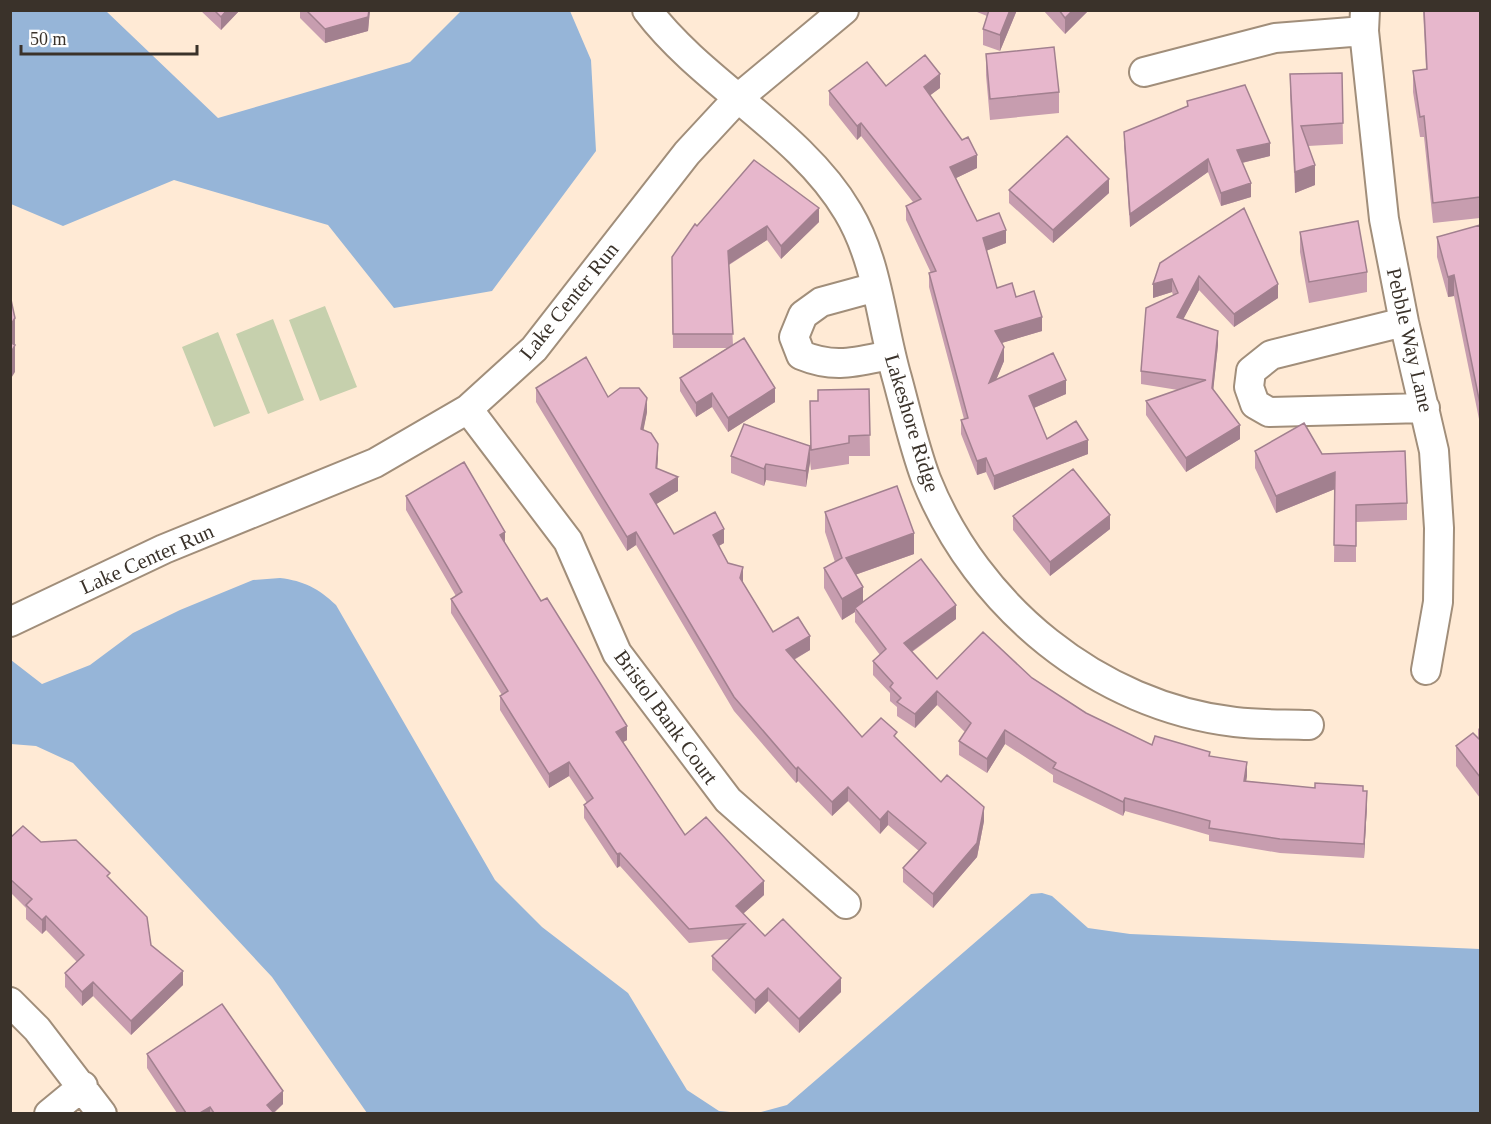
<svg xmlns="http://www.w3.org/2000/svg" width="1491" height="1124" font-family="'Times New Roman',serif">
<rect width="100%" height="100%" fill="#ffead5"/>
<path fill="#c6d0ad" d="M325,306L357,387L320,401L289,320Z
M273,319L304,400L268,414L236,334Z
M218,332L250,413L214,427L182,347Z"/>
<path fill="#96b5d8" d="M10,11H106L218,118L410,62L461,11H570L591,60L596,151L492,291L394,308L328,225L174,180L63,226L11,204Z
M280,578C304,581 318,588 336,605L495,880L542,927L628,993L687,1090L719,1111L741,1113H367L272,977L73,763L36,746L11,744V660L42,684L90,665L133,633L180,610L253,580Z
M1042,893L1052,896L1088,928L1130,934L1480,949V1113H757L787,1105L1031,894Z"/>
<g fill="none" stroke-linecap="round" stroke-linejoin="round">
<defs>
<path id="minor" d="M647,10C703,84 801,132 848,212C878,262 881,323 897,378C906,411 914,447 926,479C977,607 1098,706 1235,722C1260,725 1285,724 1309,725
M1365,10L1364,31L1384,219L1404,322L1434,451L1439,528L1438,602L1426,670
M1144,72L1275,38L1364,31
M876,287L821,302L803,315L794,337L801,355C835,369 855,362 890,355
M1404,322L1271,355L1251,371L1249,387L1255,404L1269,412L1425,408
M468,409L568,541L617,653L728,800L846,904
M10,622L164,549L375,463L468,409L534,349L687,153L737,99L844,10
M10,1002L37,1029L102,1114
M49,1114L83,1086"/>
</defs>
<use href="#minor" stroke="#a18e7a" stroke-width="32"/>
<use href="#minor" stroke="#fff" stroke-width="28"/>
</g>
<path fill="#c79daf" d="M200,10H240L221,30Z
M300,10H370L368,31L325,43L300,18Z
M977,10H1017L1000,51L983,45V29L987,16L977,12Z
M1043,10H1089L1065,34Z
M1423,10H1480V218L1433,223L1424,137H1420L1413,92V71L1426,69Z
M986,54L1059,92V113L990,120L986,75Z
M1342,73L1343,144L1308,146L1315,185L1295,193L1290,95V74Z
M886,86L940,88L930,95L977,168L956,178L977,221L1006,243L986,251L997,288L1016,297L1042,331L1001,343L1004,361L996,380L1066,394L1034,408L1047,439L1088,454L994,490L986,472L977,475L961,434V420L964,419L929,287V273H931L906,220V206L913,202L861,136L857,140L829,105V91Z
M1187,101L1270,156L1242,163L1251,197L1221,206L1208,172L1130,227L1124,146V132L1187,107Z
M1009,190L1109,193L1053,243L1009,203Z
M819,222L781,259L767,240L729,265L733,345L775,402L728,432L712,407L696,417L680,391V378L727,348H673L672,257L697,226Z
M1480,225V424L1454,296L1448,297L1437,257V237Z
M1300,232L1367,272V292L1309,303L1300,252Z
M10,257L12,261V288H10Z
M1160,263L1278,298L1234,327L1199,290L1183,319L1218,345L1213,390L1240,439L1186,472L1146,415V401L1178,390L1141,384V371L1173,295L1172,292L1153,298Z
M536,388L608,397L647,412L643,430L658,458L657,469L678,491L656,504L674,534L724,543L719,546L728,563L743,581V583L773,632L810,650L794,660L862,737L897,739L941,782L984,821L977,857L933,908L903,882V868L919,851L888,825L880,834L848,801L832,816L798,781L796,783L734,711L636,545L627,551L536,402Z
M869,389L870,456H849V464L811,470L810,461L806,487L766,480L764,486L731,473V456L810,446L818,401Z
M1255,451L1322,454L1407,503V520L1356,522V562H1334L1335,489L1276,513L1255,468Z
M406,496L505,543L627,740L623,742L685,835L764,895L743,914L765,936L841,992L799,1033L768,1001L755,1014L712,970V956L730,939L689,943L620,866L617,868L584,818V805L587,803L569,776L549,788L500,710V696L502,695L451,613V599L456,596L406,510Z
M825,512L914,554L855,575L863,603L956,619L912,652L937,679L1032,678L1086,713L1152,745L1210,756L1247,776L1246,781L1315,788L1363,791L1367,805L1364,858L1280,853L1209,841V835L1125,811L1123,816L1053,782V775L1005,744L987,773L959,755V741L965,732L937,705L915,728L897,716V707L890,701V693L873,675V661L880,655L855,622V612L842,620L824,588V568L835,562L825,532Z
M1013,516L1110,529L1050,576L1013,530Z
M1480,727V798L1456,766V746L1478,737V729Z
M10,838L41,842L110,879L151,945L183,985L131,1035L93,996L82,1006L65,987V973L77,962L46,930L42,934L26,919V908L10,892Z
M147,1054L283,1104L274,1113H177L147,1068Z"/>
<path fill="#a2808f" d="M227,10H240L221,30V17Z
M369,10H370L368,31L325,43V29Z
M1010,10H1017L1000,51V35Z
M1073,10H1089L1065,34V18Z
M940,74V88L924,100V87Z
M861,123V136L857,140V126Z
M1270,143V156L1237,164V150Z
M977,155V168L950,181V167Z
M1208,159V172L1130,227V214Z
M1315,165V185L1295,193V172Z
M1109,179V193L1053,243V230Z
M1251,183V197L1221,206V193Z
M819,208V222L781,259V246Z
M767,226V240L728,265V251Z
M1006,230V243L983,252V238Z
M1454,275V296L1448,297V277Z
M1199,276V290L1177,331V317Z
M1172,279V292L1153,298V284Z
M1278,284V298L1234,327V314Z
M1042,317V331L995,345V331Z
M15,318V345L10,353V326Z
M1218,331V345L1212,402V388Z
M15,345V372L10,380V354Z
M1004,347V361L989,397V383Z
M1066,380V394L1029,410V396Z
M775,388V402L728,432V418Z
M712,393V407L696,417V403Z
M647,398V412L641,443V429Z
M1240,425V439L1186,472V458Z
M1088,440V454L994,490V476Z
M658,444V458L656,482V468Z
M810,446V463L806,487V471Z
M986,458V472L977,475V461Z
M766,464V480L764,486V469Z
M1335,472V489L1276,513V496Z
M678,477V491L650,508V494Z
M1110,515V529L1050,576V562Z
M724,529V543L713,549V535Z
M505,532V546L500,535Z
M636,532V545L627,551V537Z
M914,533V554L846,578V558Z
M743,567V581L740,592V578Z
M863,587V608H855V612L842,620V599Z
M956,605V619L904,657V643Z
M810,636V650L786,664V650Z
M937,691V705L915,728V714Z
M627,726V740L616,746V732Z
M1005,730V744L987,773V759Z
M569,762V776L549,788V774Z
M1247,762V776L1244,794V781Z
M798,767V781L796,783V769Z
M848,787V801L832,816V802Z
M1367,791V805L1364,858V844Z
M1125,798V811L1123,816V802Z
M984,807V821L977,857L933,908V894Z
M888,811V825L880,834V820Z
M620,853V866L617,868V854Z
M764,881V895L736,920V906Z
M46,916V930L42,934V920Z
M183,971V985L131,1035V1021Z
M841,978V992L799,1033V1019Z
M93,982V996L82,1006V992Z
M768,988V1001L755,1014V1000Z
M283,1091V1104L273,1113L267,1105Z
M210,1107V1113H200Z"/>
<path fill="#e7b7cc" stroke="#a2808f" stroke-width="1.5" d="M214,10H227L221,17Z
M306,10H369L368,17L325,29Z
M989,10H1010L1000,35L983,29Z
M1059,10H1073L1065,18Z
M1424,10H1480V197L1433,203L1424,116L1420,117L1413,71L1427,69Z
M1054,47L1059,92L990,99L986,54Z
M925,55L940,74L924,87L962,140L968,137L977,155L950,167L977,221L999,213L1006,230L983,238L997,288L1012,283L1016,297L1034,291L1042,317L995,331L1004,347L989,383L1053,353L1066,380L1029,396L1047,439L1076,421L1088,440L994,476L986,458L977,461L961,420L968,418L929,273L936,271L906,206L921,199L861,123L857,126L829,91L867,62L886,86Z
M1342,73L1343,123L1301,126L1315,165L1295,172L1290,74Z
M1245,85L1270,143L1237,150L1251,183L1221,193L1208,159L1130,214L1124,132L1188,106L1187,101Z
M1067,136L1109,179L1053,230L1009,190Z
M754,160L819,208L781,246L767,226L728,251L733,334H673L672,257L695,224L697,226Z
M1244,208L1278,284L1234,314L1199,276L1177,317L1218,331L1212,388L1240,425L1186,458L1146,401L1206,380L1141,371L1146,308L1178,293L1172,279L1153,284L1160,263Z
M1358,221L1367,272L1309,282L1300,232Z
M1480,225V404L1454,275L1448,277L1437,237Z
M10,295L15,318L10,326Z
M744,338L775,388L728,418L712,393L696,403L680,378Z
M10,342L15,345L10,354Z
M586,357L608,397L620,388H639L647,398L641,429L651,433L658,444L656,468L678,477L650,494L674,534L715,512L724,529L713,535L728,563L743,567L740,578L773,632L798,617L810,636L786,650L862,737L881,718L897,732L894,736L941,782L947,775L984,807L977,843L933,894L903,868L926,843L888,811L880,820L848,787L832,802L798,767L796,769L734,697L636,532L627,537L536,388Z
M869,389L870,435L849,436V443L811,450L810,401H818V390Z
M1304,423L1322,454L1405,451L1407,503L1356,505V546L1334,545L1335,472L1276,496L1255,451Z
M744,424L810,446L806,471L766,464L764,469L731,456Z
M464,462L505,532L500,535L541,601L547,598L627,726L616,732L685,835L706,817L764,881L736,906L765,936L783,919L841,978L799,1019L768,988L755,1000L712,956L745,924L689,929L620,853L617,854L584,805L593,798L569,762L549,774L500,696L508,691L451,599L462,592L406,496Z
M1073,469L1110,515L1050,562L1013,516Z
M897,486L914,533L846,558L863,587L842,599L824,568L842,558L825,512Z
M921,559L956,605L904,643L937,679L983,632L1032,678L1086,713L1152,745L1155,736L1210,752L1209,756L1247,762L1244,781L1315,788V783L1363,786V791H1367L1364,844L1280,839L1209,828L1210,821L1125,798L1123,802L1053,768L1056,763L1005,730L987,759L959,741L971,723L937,691L915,714L897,702L901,698L890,687L893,683L873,661L886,649L855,608Z
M1473,733L1480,740V777L1456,746Z
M23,826L41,842L76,840L110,873L107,876L147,917L151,945L183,971L131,1021L93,982L82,992L65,973L84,955L46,916L42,920L26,905L32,899L10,879V838Z
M222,1004L283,1091L267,1105L274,1113H214L210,1107L200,1113H186L147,1054Z"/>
<g text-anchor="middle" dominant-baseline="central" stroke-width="4.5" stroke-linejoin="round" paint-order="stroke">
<g font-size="21" fill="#3a322a" stroke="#fff">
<text transform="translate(569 301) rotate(-51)">Lake Center Run</text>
<text transform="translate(1410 340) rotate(77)">Pebble Way Lane</text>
<text transform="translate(912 423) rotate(73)">Lakeshore Ridge</text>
<text transform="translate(147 559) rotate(-24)">Lake Center Run</text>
<text transform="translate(666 717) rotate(54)">Bristol Bank Court</text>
</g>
</g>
<rect width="1491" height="1124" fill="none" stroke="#3a322a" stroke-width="24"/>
<path d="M21 45v9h176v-9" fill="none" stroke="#3a322a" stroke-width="3"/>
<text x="30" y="45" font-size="18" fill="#3a322a" stroke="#ffffff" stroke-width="4.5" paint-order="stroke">50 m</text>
</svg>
